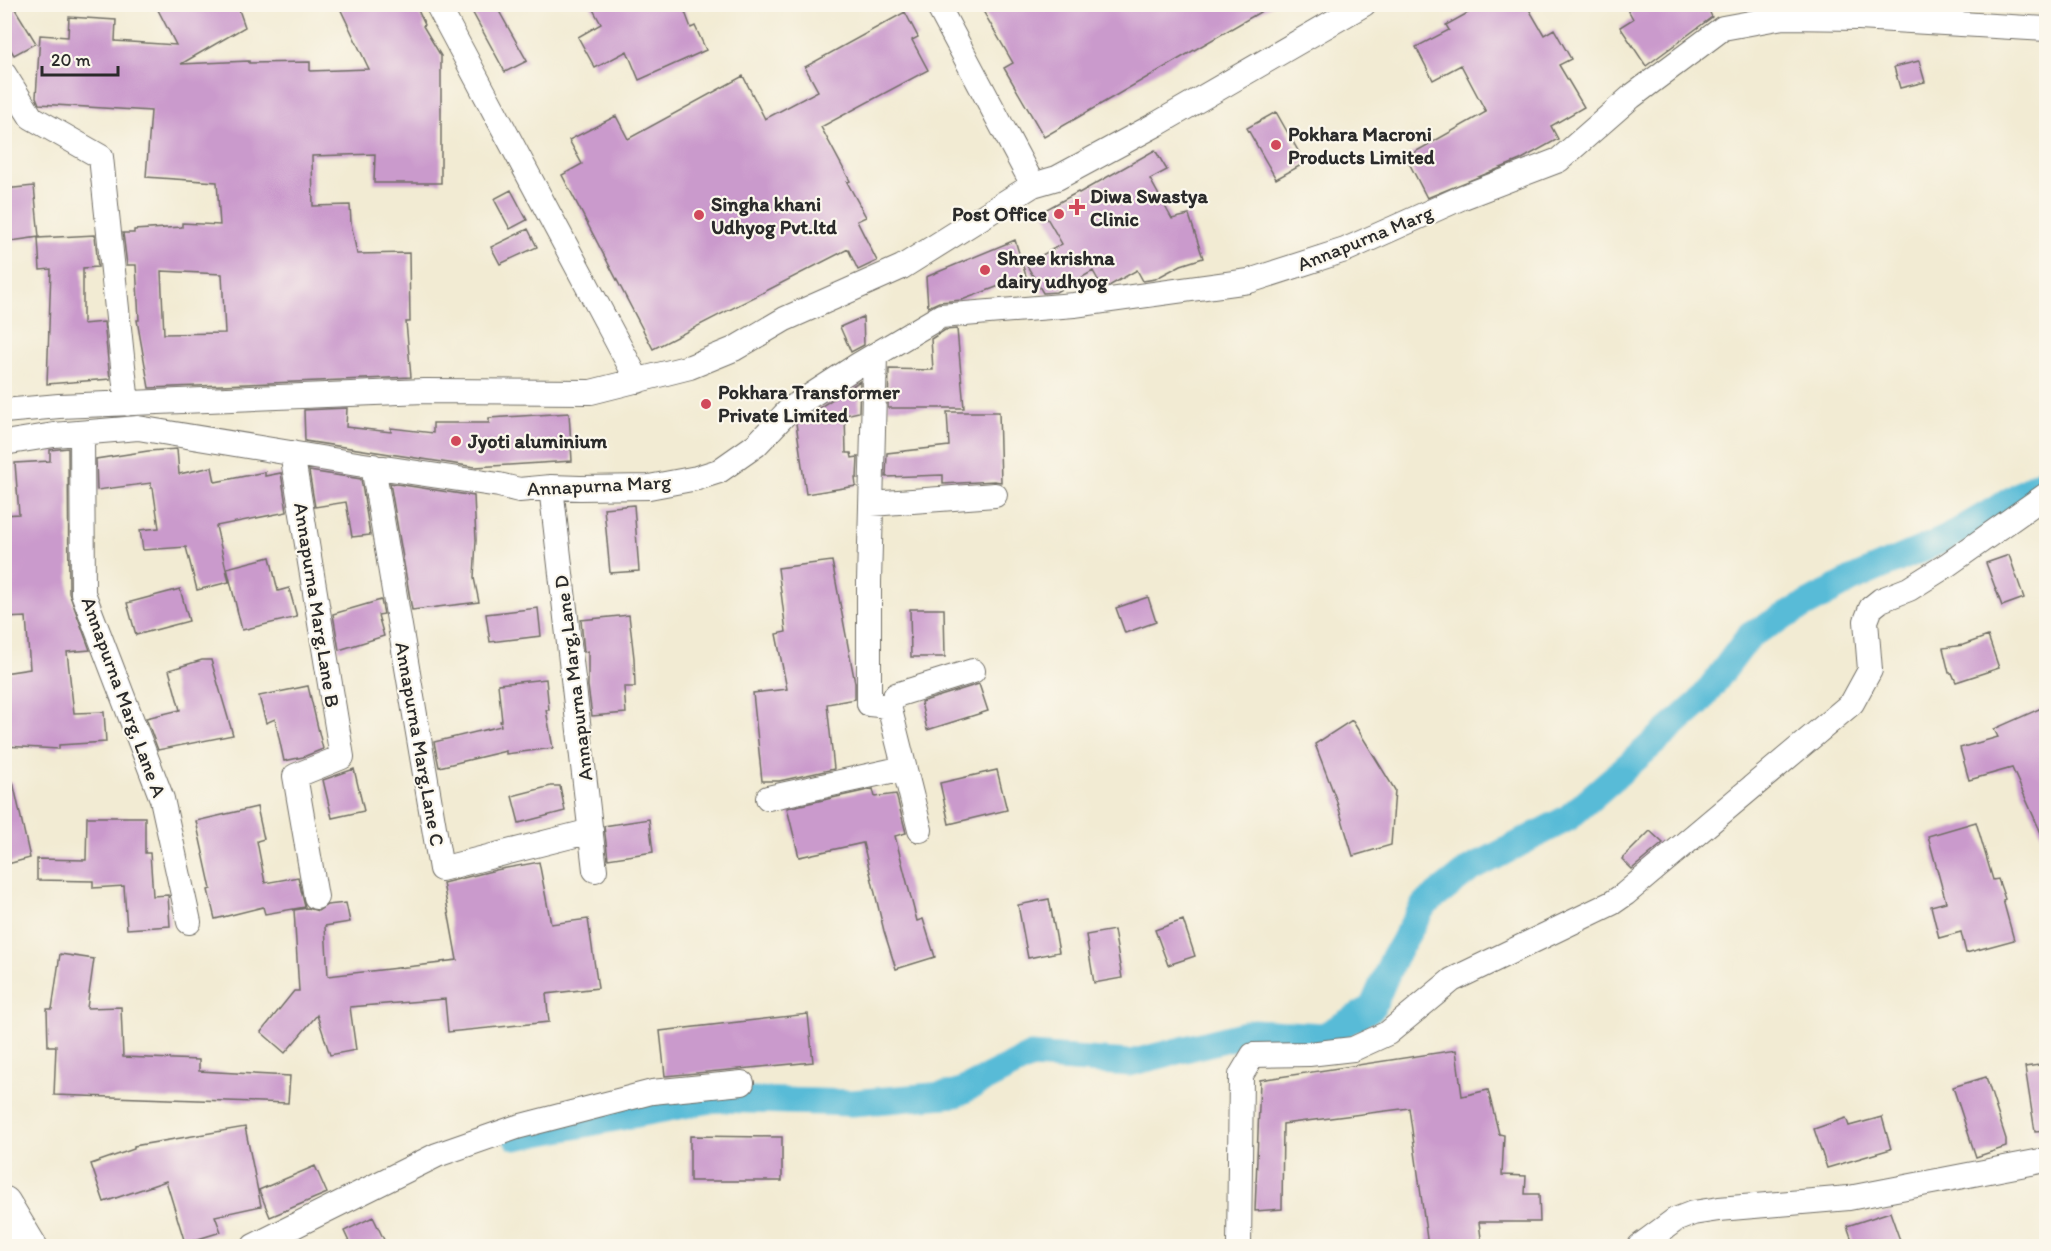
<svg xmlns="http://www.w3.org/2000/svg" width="2051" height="1251" font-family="Itim,sans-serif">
<rect width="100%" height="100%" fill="#fbf7ec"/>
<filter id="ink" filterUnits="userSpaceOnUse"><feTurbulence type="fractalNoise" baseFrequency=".0167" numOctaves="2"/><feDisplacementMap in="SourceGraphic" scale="12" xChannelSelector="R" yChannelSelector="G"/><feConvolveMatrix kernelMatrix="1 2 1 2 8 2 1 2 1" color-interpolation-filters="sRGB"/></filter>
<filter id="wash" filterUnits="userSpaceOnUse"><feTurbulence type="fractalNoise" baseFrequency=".008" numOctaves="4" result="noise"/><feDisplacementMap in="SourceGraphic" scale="24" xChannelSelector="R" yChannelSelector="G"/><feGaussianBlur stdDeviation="1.35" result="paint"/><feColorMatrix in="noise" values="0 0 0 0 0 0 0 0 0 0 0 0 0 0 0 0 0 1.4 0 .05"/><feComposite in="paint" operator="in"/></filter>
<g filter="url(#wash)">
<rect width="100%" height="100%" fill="#f2ebd3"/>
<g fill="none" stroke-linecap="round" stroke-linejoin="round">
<path stroke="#59bbd7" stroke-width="27" d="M516,1137L716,1099L852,1103L956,1094L1031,1056L1130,1063L1253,1032L1324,1036L1372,1008L1394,957L1424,905L1469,870L1568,818L1699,703L1750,635L1853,579L1947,538L2046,479"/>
</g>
<g id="blocks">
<path fill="#ca9acc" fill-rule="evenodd" d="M4,4H12L36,43L14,55L4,39Z
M155,4H237L245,27L181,64L249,61V63L310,62V71L369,69L338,4H415L425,25L423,26L441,56V183H374L375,154L312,156L313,206L350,205L351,223L357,254L409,253L410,322H406L411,377L149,388L137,320H139L136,265H127L123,233H134V230L182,227V223L220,225L217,182L146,177L151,111L39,104L36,97L40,35L68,37L69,17L116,20L115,41L176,45ZM161,271L222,274L225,333L164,334Z
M468,4H495L527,61L505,72Z
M590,4H682L691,28L695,26L706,50L639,80L627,51L595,68L578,37L601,24Z
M979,4H1274L1044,137L1004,68L1013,63Z
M1484,4H1526L1544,35L1554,29L1571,59L1559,65L1584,107L1551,126L1558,139L1520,160L1427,198L1406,157L1486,112L1461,65L1433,80L1416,47L1449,30L1446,25Z
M1625,4H1706L1712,17L1646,66L1620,27L1633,19Z
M905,12L918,37L912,40L928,70L821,127L850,181L847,182L866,217L857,221L877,261L858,270L848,249L653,349L562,175L582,164L569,140L616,116L628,139L743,76L765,119L818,91L805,67Z
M1919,61L1925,82L1900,88L1894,67Z
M1276,112L1305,163L1276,179L1247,128Z
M1155,150L1167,170L1150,179L1172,219L1189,215L1203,258L1181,265L1155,279L1143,281L1137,270L1109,286L1102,287L1093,271L1056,292L1043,293L1026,264L1062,244L1043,211L1078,192L1079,193Z
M34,186L39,237L4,242V189Z
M511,190L527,220L510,229L494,199Z
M528,229L537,247L500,264L491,247Z
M95,235L98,267L83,268V324L104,322L110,379L47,384L51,269L40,270L38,238Z
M1015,240L1026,276L962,300L939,302L928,307L926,277Z
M863,317L864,345L851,352L840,327Z
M957,329L964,408H888L889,369L933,370L931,339L945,330Z
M860,381L859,412L845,415L846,453H851L852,458L858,457L857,478H855L856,486L806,494L796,423Z
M347,408L346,427L391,432V428L433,433V423H489V418L569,413L572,461L475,467L305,441L304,410Z
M947,412H999L1001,482L994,481L943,484V475L886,477L887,453L949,446Z
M68,448L69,593L90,650L67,652L74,713L104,712L106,742L59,745V749L4,746V673L30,669L26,617L4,618V515L19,514L15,463L50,461V450Z
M177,449L179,474L212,467L215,482L265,472V476L281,473L287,512L216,526L229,582L197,590L186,547L143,550L140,530L159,528L153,488H151V483L97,490L96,459L148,451Z
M309,471L361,479L370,535L352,537L346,502L315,507Z
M390,483L474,496L476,540L474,578L479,602L412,610Z
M634,505L639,571L610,573L604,508Z
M2009,555L2024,598L2002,606L1986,563Z
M270,557L278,591L289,588L297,617L242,630L227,568Z
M832,561L855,683V699L827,704L834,769L779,781H762L753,693L787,689L776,634L786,632L778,568Z
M180,589L189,621L136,635L127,603Z
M1148,597L1156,622L1125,633L1116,608Z
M381,600L384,614L378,615L384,636L339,650L333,614Z
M538,608L541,636L490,642L486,614Z
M910,609H944L945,657H911Z
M629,615L634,658L635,687H624L626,713L592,716L588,686V651L584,652L581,620Z
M1988,636L1999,668L1956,682L1952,673H1949L1943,648L1963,645Z
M202,660H211L233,735L158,750L146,718L180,710L169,670Z
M546,679L549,710H546L553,748L506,754V751L439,767L434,742L501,726L500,721H502L498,684Z
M979,684L988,711L927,730L921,702Z
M308,686L323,749L303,757L284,761L275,719L266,723L259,696Z
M2046,706V844L2012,768L1969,780L1960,748L1998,737L1994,729Z
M1352,720L1395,790L1391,845L1353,856L1336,799L1315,744Z
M354,769L364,811L332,818L323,780Z
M997,770L1007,810L949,824L940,783Z
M13,782L30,858L4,865V783Z
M551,786H560L565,811L519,823L512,796Z
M873,789L875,797L896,794L906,833L895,836L917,921L923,919L935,957L896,969L884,931L863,843L799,857L787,808Z
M257,807L264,839L257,841L265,883L298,877L305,907L265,914L263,907L215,919L208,890L211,889L196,821Z
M87,817H145V853H150L153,896L168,895L170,926L127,929L124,886L93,888V881L37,880V859L86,860Z
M649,819L653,852L608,859L604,826Z
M1976,822L1993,880L1998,879L2005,899L2003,900L2014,940L1966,953L1961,932L1939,938L1931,906L1946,902L1928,836Z
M1650,831L1663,843L1632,869L1622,859Z
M539,862L551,924L588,919L598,988L546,994L549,1022L448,1032L445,999L350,1007L356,1050L330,1055L317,1015L285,1053L261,1032L294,991H299L294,910L308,908L318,911L327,905L346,903L350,922L325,926L328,976L441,963V962L457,960L443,883L496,870Z
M1049,899L1059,952L1028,958L1018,905Z
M1183,920L1195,956L1168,965L1155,930Z
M1114,930L1122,978L1094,983L1086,935Z
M60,954L94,959L87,1008L121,1007L123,1057L199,1060V1071L290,1076L288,1103L54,1095L56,1046H48L47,1009H52Z
M808,1014L813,1062L665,1076L660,1031Z
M1456,1050L1462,1096L1488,1090L1499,1134L1504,1135L1502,1175L1526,1176L1525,1194H1539L1540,1222H1479L1482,1246H1428L1409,1108L1283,1124L1282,1209L1255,1211L1260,1080Z
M2046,1064V1131L2035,1132L2025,1067Z
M1986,1077L2006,1139V1147L1976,1157L1953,1087Z
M1882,1117L1891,1149L1827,1168L1814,1129L1846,1118L1849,1126Z
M245,1127L261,1206L215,1216L221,1232L185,1243L166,1181L104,1202L91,1164L134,1149V1146Z
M690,1136L782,1137V1181H690Z
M315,1166L327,1193L270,1217L259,1190Z
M1890,1212L1902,1246H1854L1847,1226Z
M373,1217L387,1246H351L344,1231Z"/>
</g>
</g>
<g filter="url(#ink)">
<use href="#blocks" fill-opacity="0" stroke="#716e66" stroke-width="1.5"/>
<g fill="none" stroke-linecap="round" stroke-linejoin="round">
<defs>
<path id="minor" d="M437,4L638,381
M937,4L1033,185
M4,74L31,117L101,157L127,404
M875,355L869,582V704L889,706L920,830
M4,411L59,406L424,391L591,392L690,367L734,349L785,319L902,267L1033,185L1057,178L1157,124L1364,4
M82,434L83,593L162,799L189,922
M4,443L54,435L138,428L357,464L499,485L519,490L551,487L580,488L649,487L697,478L719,471L756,445L790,409L858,365L941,316L1074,305L1249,281L1345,250L1463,197L1559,160L1631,97L1723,28L1783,17L1859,18L2046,29
M292,453L342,757L295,776L316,897
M373,466L441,869L591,831
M551,487L595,870
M871,504L995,495
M889,706L896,695L973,671
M768,798L904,768
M254,1246L437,1155L517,1127L652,1092L742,1083
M1239,1246L1241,1075L1253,1055L1309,1054L1353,1049L1388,1033L1452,980L1612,903L1625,894L1852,703L1870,670L1866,621L1871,608L1881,600L1909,589L1947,565L2046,495
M1640,1246L1675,1220L1693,1213L1719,1209L1849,1198L2046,1160"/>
<path id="trunk" d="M4,1203L30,1246"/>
</defs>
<use href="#minor" stroke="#716e66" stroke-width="26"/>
<use href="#trunk" stroke="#716e66" stroke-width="35"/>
<use href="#minor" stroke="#fff" stroke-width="24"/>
<use href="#trunk" stroke="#fff" stroke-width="33"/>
</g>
</g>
<g fill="#d1495b" stroke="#fbf7ec" stroke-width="2">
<circle cx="1276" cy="145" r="6"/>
<path d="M1074 198h6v6h6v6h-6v6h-6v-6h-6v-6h6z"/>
<circle cx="1059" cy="214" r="6"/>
<circle cx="699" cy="215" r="6"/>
<circle cx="985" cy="270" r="6"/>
<circle cx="706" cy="404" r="6"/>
<circle cx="456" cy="441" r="6"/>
</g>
<g text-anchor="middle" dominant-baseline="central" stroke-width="4.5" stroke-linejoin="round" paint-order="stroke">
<g font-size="20" font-weight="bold" fill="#2b2b2b" stroke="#fbf7ec" text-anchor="start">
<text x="1288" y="134">Pokhara Macroni<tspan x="1288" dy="23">Products Limited</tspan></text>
<text x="1090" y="196">Diwa Swastya<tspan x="1090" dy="23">Clinic</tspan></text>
<text x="711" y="204">Singha khani<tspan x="711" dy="23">Udhyog Pvt.ltd</tspan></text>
<text x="1047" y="214" text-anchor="end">Post Office</text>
<text x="997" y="258">Shree krishna<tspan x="997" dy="23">dairy udhyog</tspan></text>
<text x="718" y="392">Pokhara Transformer<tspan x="718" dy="23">Private Limited</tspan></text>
<text x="468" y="441">Jyoti aluminium</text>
</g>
<g font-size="20" fill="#2b2b2b" stroke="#fbf7ec">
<text transform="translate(1365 238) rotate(-22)">Annapurna Marg</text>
<text transform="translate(599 485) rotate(-3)">Annapurna Marg</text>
<text transform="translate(317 605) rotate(81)">Annapurna Marg,Lane B</text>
<text transform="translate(573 678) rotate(-97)">Annapurna Marg,Lane D</text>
<text transform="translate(124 697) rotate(70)">Annapurna Marg, Lane A</text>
<text transform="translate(420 744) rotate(80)">Annapurna Marg,Lane C</text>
</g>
</g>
<rect width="2051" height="1251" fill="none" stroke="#fbf7ec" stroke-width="24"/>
<path d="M42 66v9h76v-9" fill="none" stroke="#2b2b2b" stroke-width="3"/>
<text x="51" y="66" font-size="18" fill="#2b2b2b" stroke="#fbf7ec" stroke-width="4.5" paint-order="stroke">20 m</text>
</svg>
